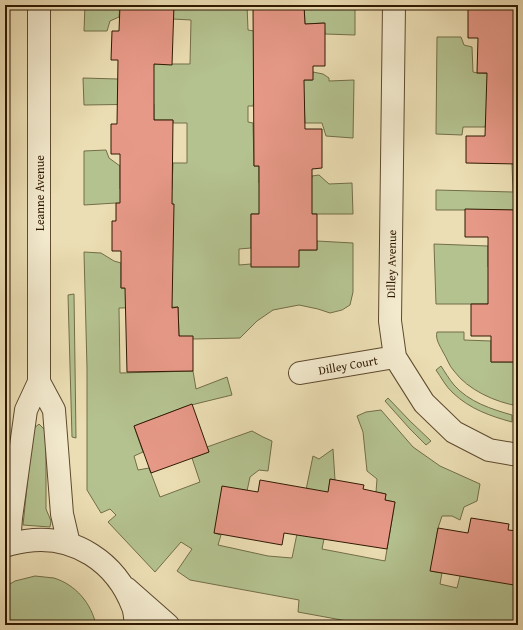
<svg xmlns="http://www.w3.org/2000/svg" width="523" height="630" font-family="'Gentium Book Plus',serif">
<rect width="100%" height="100%" fill="#ecdeb4"/>
<filter id="stains"><feTurbulence type="fractalNoise" baseFrequency=".005" numOctaves="4"/><feColorMatrix values="0 0 0 0 .2 0 0 0 0 .09 0 0 0 0 .02 0 0 0 .5 -.17"/></filter>
<radialGradient id="worn" r=".72"><stop offset=".6" stop-color="#630" stop-opacity="0"/><stop offset="1" stop-color="#630" stop-opacity=".3"/></radialGradient>
<path fill="#b4c290" stroke="#726e48" d="M85,5H120L119,17L110,21L107,31H84Z
M174,5H247L248,30L254,31V81L312,80L313,72L323,74L329,78V81L354,80L353,138L326,136L322,123H305L304,100L254,101L253,106H248V122L253,123L254,166H259V183H311L312,176L319,175L329,184L352,183L353,214H251V248L239,249V265L251,264L299,250H317V241L353,243V292L350,305L342,310L330,313L318,309L299,305L273,310L257,321L240,338L193,339L179,336L178,307L119,308L120,373L193,371L196,389L227,377L232,395L187,406L134,426L143,452L134,456L138,470L149,468L160,497L200,482L192,458L209,452L207,447L252,431L263,437L272,441L268,471L259,470L250,477L247,491L214,533L221,535L218,545L268,556L292,558L313,456L319,459L333,449L335,480L330,479L324,539L322,549L385,561L395,502L385,500L386,494L376,492L377,479L367,471L363,432L357,416L366,412L381,410L413,447L440,466L480,484L477,501L464,507L460,520L452,516H442L438,528L431,571L442,573L440,584L457,588L460,576L518,582V625H369L298,612L299,600L190,580L177,571L192,549L181,542L155,572L108,522L116,515L110,509L101,513L87,490V368L84,252L101,253L114,261L121,263V288L172,289L116,203L84,205V151L106,150L109,158L120,166V189H172L173,163H187V123H173V120H154V104L84,105L83,78L118,79L153,64H190L191,20L173,19Z
M304,5H355V35L325,34L324,23L305,24Z
M437,37H461L464,45L472,47L473,72L477,73L497,74L485,127H463L462,135L436,134Z
M512,164H518V210H436V190L513,192Z
M434,244L488,246V267H518V304H436Z
M74,294L76,438L72,437L68,295Z
M437,332H464V340L491,341V362H518V406C495,402 468,390 454,371C449,366 447,358 443,352C440,346 435,339 437,332Z
M441,366C445,372 449,379 454,385C469,402 491,409 512,415V422C490,416 470,409 453,393C446,387 441,377 436,370Z
M388,398L410,421L431,441L426,445L410,429L385,401Z
M39,424L46,431V509L51,521L50,527L23,525L33,429Z
M35,576C41,577 48,577 54,578C76,585 91,603 96,625H5V587L15,581Z"/>
<path fill="#e79988" stroke="#2f1901" d="M120,5H174L172,65L154,64V120H173L172,204H174L172,308L178,307L179,336H193V371L127,372L125,288H121V251H112V221H116V203H120V154H111V124H117L118,60H111L112,31H119Z
M253,5H304L305,24L325,23V66H313V80H304L305,129H322V168L312,169V214H317V250H299V267H251V214H259V166H254Z
M468,7H518V164L466,163V136H485L487,73H477L478,38H468Z
M465,209L518,210V362H491V336H471V304H488V237H465Z
M192,404L209,452L151,473L134,426Z
M330,479L364,485L363,489L386,494L385,500L395,502L387,549L284,533L282,545L214,533L222,486L258,492L260,480L328,492Z
M471,518L509,524L508,530L518,531V558L514,585L430,571L438,528L468,533Z"/>
<g fill="none" stroke-linecap="round" stroke-linejoin="round">
<defs>
<path id="minor" d="M394,5L390,321L395,357L424,403L454,432L489,450L518,455
M300,373L395,357
M39,382L54,410L62,514L69,544
M9,544L11,518L26,410L39,382V5
M5,546C12,543 19,542 26,541C74,534 116,562 133,607C135,612 135,619 136,625
M126,588L168,625"/>
</defs>
<use href="#minor" stroke="#5e4a2e" stroke-width="24"/>
<use href="#minor" stroke="#f3eace" stroke-width="22"/>
</g>
<g text-anchor="middle" dominant-baseline="central" stroke-width="3.5" stroke-linejoin="round" paint-order="stroke">
<g font-size="12" fill="#2f1901" stroke="#f3eace">
<text transform="translate(39 193) rotate(-90)">Leanne Avenue</text>
<text transform="translate(391 264) rotate(-89)">Dilley Avenue</text>
<text transform="translate(348 365) rotate(-10)">Dilley Court</text>
</g>
</g>
<rect width="523" height="630" fill="none" stroke="#ecdeb4" stroke-width="20"/>
<rect x="6" y="6" width="511" height="618" fill="none" stroke="#2f1901" stroke-width="2"/>
<rect x="10" y="10" width="503" height="610" fill="none" stroke="#2f1901"/>
<rect width="100%" height="100%" filter="url(#stains)"/>
<rect width="100%" height="100%" fill="url(#worn)"/>
</svg>
